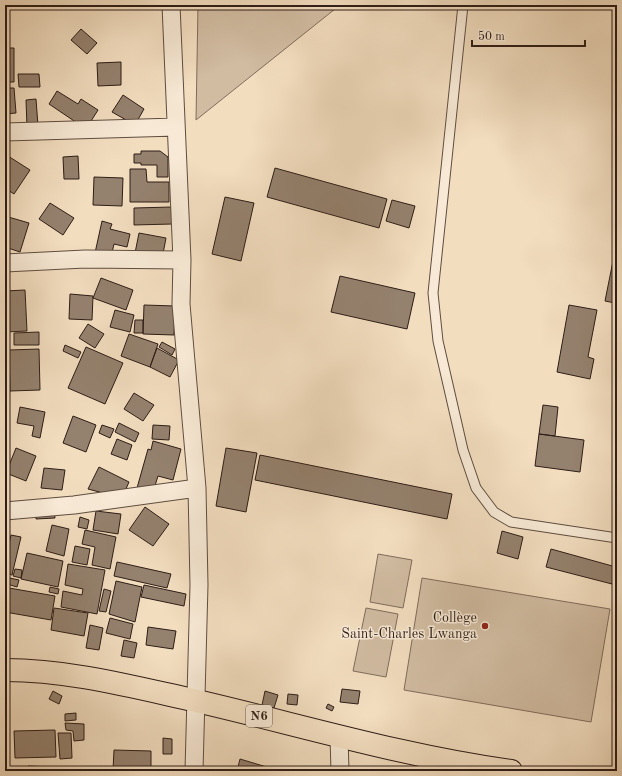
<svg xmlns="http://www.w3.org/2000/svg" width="622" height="776" font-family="'Old Standard TT',serif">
<rect width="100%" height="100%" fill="#f2ddbf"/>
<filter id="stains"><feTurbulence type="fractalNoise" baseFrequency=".005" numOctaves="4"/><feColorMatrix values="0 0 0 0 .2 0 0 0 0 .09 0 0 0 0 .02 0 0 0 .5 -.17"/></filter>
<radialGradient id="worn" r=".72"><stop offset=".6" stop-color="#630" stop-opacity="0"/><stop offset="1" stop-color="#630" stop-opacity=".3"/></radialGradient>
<path fill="#d1bca2" stroke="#806c5c" d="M198,5H340L196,120Z
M378,554L412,560L403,608L370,602Z
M422,578L610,609L591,722L404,690Z
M366,608L398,614L386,677L353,671Z"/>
<path fill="#94816e" stroke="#2e1d16" d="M81,29L97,43L87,54L71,40Z
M5,48H14V82H5Z
M121,62V85L98,86L97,63Z
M18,74H39L40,87H19Z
M5,88H14L16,113L5,114Z
M57,91L78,104L81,99L98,110L86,129L49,104Z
M123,95L144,109L135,125L112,112Z
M36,99L38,126L27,127L26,100Z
M141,151H160L168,157V177H157V165H141V163H134V154H141Z
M8,156L30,170L14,194L5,188V160Z
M78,156L79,179H64L63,157Z
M275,168L387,199L379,228L267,197Z
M130,169H146L147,182H169V202H130Z
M94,177L123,178L122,206L93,205Z
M225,197L254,203L241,261L212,254Z
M392,200L415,206L409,228L386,221Z
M50,203L74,218L63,235L39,219Z
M172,207V224L134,225V208Z
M5,216L29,223L20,252L5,247Z
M102,221L112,224L110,229L130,234L127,247L114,244L111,257L95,253Z
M139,233L166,238L162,259L135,253Z
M614,256L617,257V292L615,303L605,301Z
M340,276L415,293L407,329L331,312Z
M101,278L133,290L126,310L93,298Z
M25,290L27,331L5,332V291Z
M70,294L93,296L92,320L69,319Z
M144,305L175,306L174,335L143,334Z
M569,305L597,310L588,357L594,359L590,379L557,372Z
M115,310L134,315L130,332L110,327Z
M135,320H143V333H134Z
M88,324L104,334L95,348L79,338Z
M39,332V345H14V333Z
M129,334L158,344L150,367L121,356Z
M162,342L175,349L172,355L159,347Z
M65,345L81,352L78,358L63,351Z
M86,347L123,363L105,404L68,388Z
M157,348L179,360L170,377L150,367Z
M39,349L40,390L10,391L9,350Z
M134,393L154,405L143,421L124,409Z
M543,405L558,407L555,436L539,434Z
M20,407L45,412L40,438L32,436L34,426L17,423Z
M73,416L96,425L86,452L63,443Z
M5,419H9L7,443L5,442Z
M119,423L139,433L135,442L115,432Z
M102,425L114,429L110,438L99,433Z
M153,425L170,426L169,440L152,439Z
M539,434L584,440L580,472L535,466Z
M117,439L132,445L127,460L111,454Z
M153,441L181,449L173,480L158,476L153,492L137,488L148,449L151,450Z
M16,448L36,456L26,481L6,473Z
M226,448L257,453L246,512L216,506Z
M260,455L452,494L447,519L255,480Z
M99,467L129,482L122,498L88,489Z
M44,468L65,470L62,490L41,488Z
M54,507L55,518L36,519V508Z
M145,507L169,524L153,546L129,530Z
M96,511L121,514L118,534L93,530Z
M80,517L89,520L87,529L78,527Z
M52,525L69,529L64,556L46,551Z
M85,530L116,537L110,569L92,565L95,547L82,544Z
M502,531L523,537L518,559L497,553Z
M11,535L21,537L12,575L5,573V560Z
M75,546L90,549L87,565L72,562Z
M551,549L616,567L612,584L546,567Z
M27,553L63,561L58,587L21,579Z
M117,562L171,574L167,588L114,576Z
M68,564L105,570L97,614L61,607L63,591L82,595L83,589L65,585Z
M15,569L22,570L21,578L13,576Z
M5,577L19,580L17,587L7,584L5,595Z
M116,581L142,587L135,622L109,614Z
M144,585L186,594L184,606L141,597Z
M50,587L59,589L58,594L49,592Z
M9,588L55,596L51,620L5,612Z
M104,589L111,591L106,612L99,611Z
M54,608L88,613L84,636L51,630Z
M110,618L133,624L130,639L106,633Z
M90,625L103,628L99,650L86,648Z
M148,627L176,631L173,649L146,645Z
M124,640L137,643L134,658L121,656Z
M342,689L360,691L358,704L340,702Z
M53,691L62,696L59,704L49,699Z
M265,691L278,695L274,708L262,705Z
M288,694L298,695L297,705L287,704Z
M328,704L334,707L332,711L326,708Z
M76,713V720L65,721V714Z
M65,723L84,724V740L74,741L73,731L66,730Z
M55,730L56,757L15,758L14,731Z
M58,733H71L72,758L60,759Z
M163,738L172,739V754H163Z
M114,750L151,751V771L113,770Z
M240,759L280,771H237Z
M28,766L54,767V771H28Z
M57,767H87V771H57Z"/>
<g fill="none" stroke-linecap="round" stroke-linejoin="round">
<defs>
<path id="lane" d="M463,5L433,293L438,341L463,450L476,488L494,512L511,522L617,538"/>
<path id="street" d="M171,5L182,260L181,304L197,488L199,585L194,771
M5,132L176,127
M5,263L85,259L182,260
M5,511L74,505L197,488
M339,737L340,771"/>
<path id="primary" d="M5,670C59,670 113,682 166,694C281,719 394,755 511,771"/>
</defs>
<use href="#lane" stroke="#5f4d40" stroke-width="11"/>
<use href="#street" stroke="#5f4d40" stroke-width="19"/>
<use href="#primary" stroke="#2e1d16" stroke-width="24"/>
<use href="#lane" stroke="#f7e9d5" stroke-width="9"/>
<use href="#street" stroke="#f7e9d5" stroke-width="17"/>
<use href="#primary" stroke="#f2ddbf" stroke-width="22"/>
</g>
<circle fill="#8f2418" stroke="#f7e9d5" stroke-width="1.5" cx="485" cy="626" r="4"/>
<g text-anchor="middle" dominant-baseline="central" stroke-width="3" stroke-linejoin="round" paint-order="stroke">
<rect fill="#f7e9d5" stroke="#6a5a4f" stroke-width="1" x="246" y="705" width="26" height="22" rx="3"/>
<g font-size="13" font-weight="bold" fill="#2e1d16">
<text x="259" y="716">N6</text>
</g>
<g font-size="14" fill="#2e1d16" stroke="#f7e9d5" text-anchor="end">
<text x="477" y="618">Collège<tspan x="477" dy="16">Saint-Charles Lwanga</tspan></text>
</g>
</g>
<rect width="622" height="776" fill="none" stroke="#f2ddbf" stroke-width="20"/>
<rect x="6" y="6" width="610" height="764" fill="none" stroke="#2e1d16" stroke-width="2"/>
<rect x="10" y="10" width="602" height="756" fill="none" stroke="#2e1d16"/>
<path d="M472 40v6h113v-6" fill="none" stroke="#2e1d16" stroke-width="2"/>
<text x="478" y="40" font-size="12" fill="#2e1d16" stroke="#f7e9d5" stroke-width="3" paint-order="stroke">50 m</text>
<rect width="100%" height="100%" filter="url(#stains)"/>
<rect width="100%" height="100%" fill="url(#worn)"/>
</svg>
